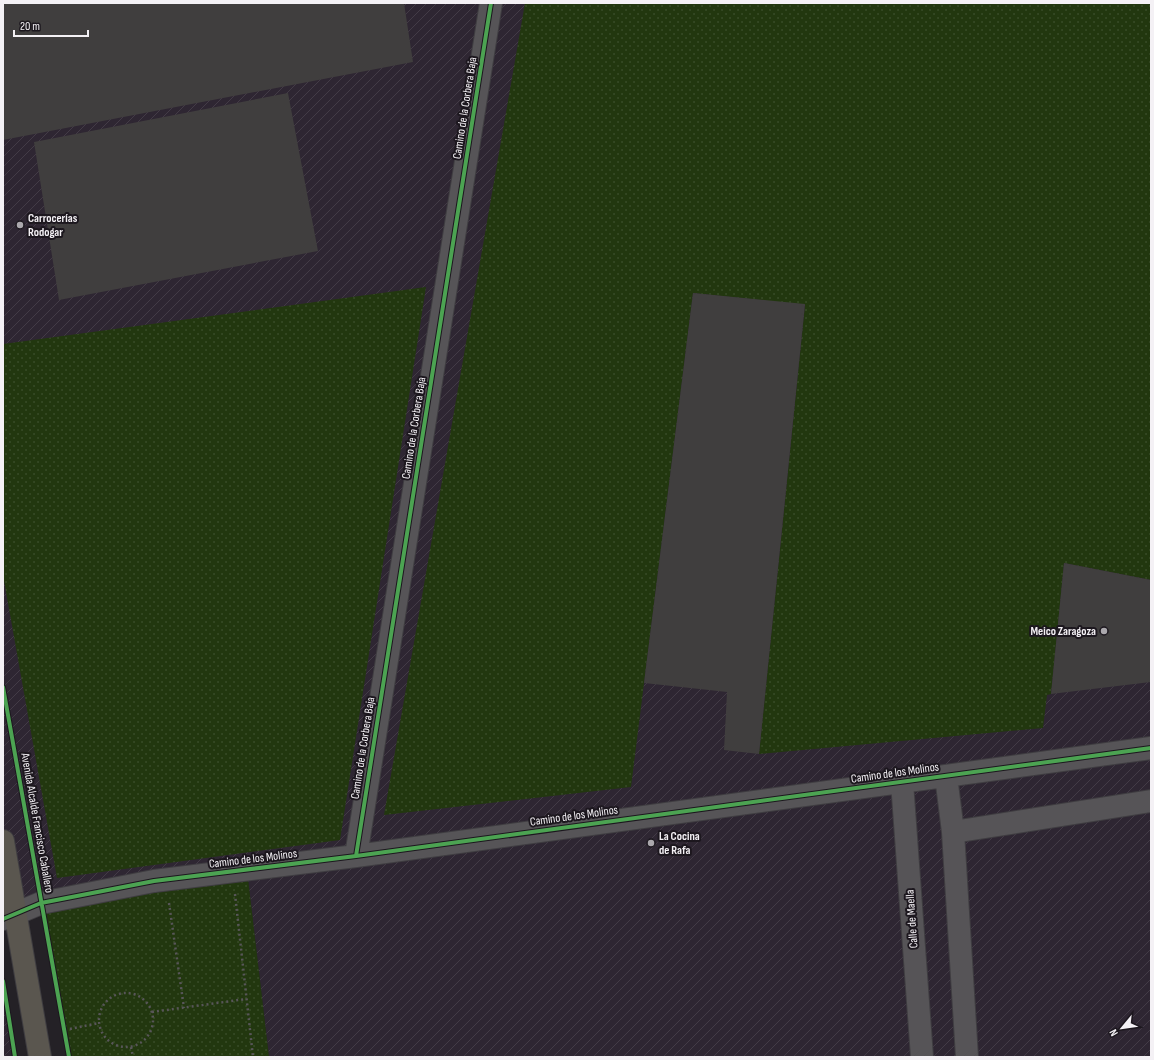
<svg xmlns="http://www.w3.org/2000/svg" width="1154" height="1060" font-family="'Sofia Sans Condensed',sans-serif">
<defs>
<pattern id="industrial-furrows" width="10" height="10" patternUnits="userSpaceOnUse"><rect width="10" height="10" fill="#2e2632"/><path d="M-1 1l2-2M0 10L10 0M9 11l2-2" fill="none" stroke="#433b46"/></pattern>
<pattern id="grass-dots" width="8" height="8" patternUnits="userSpaceOnUse"><rect width="8" height="8" fill="#22370f"/><path d="M2 2h.1M6 6h.1" fill="none" stroke="#384b27" stroke-width="1.8" stroke-linecap="round"/></pattern>
</defs>
<rect width="100%" height="100%" fill="#242126"/>
<path fill="url(#industrial-furrows)" d="M3,3H1151V1057H269L247,870L3,919Z
M3,989L14,1057H3Z"/>
<path fill="url(#grass-dots)" d="M525,3H1151V580L1064,563L1051,694L1047,695L1043,728L759,754L805,305L693,293L631,787L384,815Z
M426,287L340,840L57,878L3,575V344Z
M247,870L269,1057H69L41,903Z"/>
<path fill="#403e3e" d="M3,3H404L413,62L3,140Z
M288,93L318,251L59,300L34,142Z
M693,293L805,304L759,754L724,750L727,692L644,683Z
M1064,563L1151,580V682L1051,694Z"/>
<g fill="none" stroke-linecap="round" stroke-linejoin="round">
<defs>
<path id="minor" d="M946,776L953,832L967,1057
M902,782L922,1057
M953,832L1151,801
M356,856L491,3
M3,919L41,903L154,881L356,856L1151,748"/>
<path id="major" d="M3,841L40,1057"/>
</defs>
<use href="#minor" stroke="#3f3d41" stroke-width="24"/>
<use href="#major" stroke="#3f3d41" stroke-width="24"/>
<path stroke="#585659" stroke-width="2.5" stroke-dasharray="2 3" stroke-linecap="butt" d="M235,894L253,1057
M169,903L184,1008
M99 1020a27 27 0 1 1 54 0a27 27 0 1 1-54 0Z
M152,1012L246,999
M65,1030L99,1023
M131,1047L133,1057"/>
<use href="#minor" stroke="#565457" stroke-width="22"/>
<use href="#major" stroke="#5a564f" stroke-width="22"/>
<defs>
<path id="cycleway" d="M3,687L69,1057
M356,856L491,3
M3,919L41,903L154,881L356,856L1151,748
M3,981L15,1057"/>
</defs>
<use href="#cycleway" stroke="#1c171e" stroke-width="6"/>
<use href="#cycleway" stroke="#4ca352" stroke-width="4"/>
</g>
<g fill="#aba8ad" stroke="#1c171e" stroke-width="1.5">
<circle cx="20" cy="225" r="4"/>
<circle cx="1104" cy="631" r="4"/>
<circle cx="651" cy="843" r="4"/>
</g>
<g text-anchor="middle" dominant-baseline="central" stroke-width="4" stroke-linejoin="round" paint-order="stroke">
<g font-size="12" fill="#f4f1f5" stroke="#1c171e">
<text transform="translate(465 108) rotate(-81)">Camino de la Corbera Baja</text>
<text transform="translate(414 428) rotate(-81)">Camino de la Corbera Baja</text>
<text transform="translate(363 748) rotate(-81)">Camino de la Corbera Baja</text>
<text transform="translate(895 773) rotate(-8)">Camino de los Molinos</text>
<text transform="translate(574 816) rotate(-8)">Camino de los Molinos</text>
<text transform="translate(37 823) rotate(80)">Avenida Alcalde Francisco Caballero</text>
<text transform="translate(253 859) rotate(-7)">Camino de los Molinos</text>
<text transform="translate(912 919) rotate(-94)">Calle de Maella</text>
</g>
<g font-size="12" font-weight="bold" fill="#f4f1f5" stroke="#1c171e" text-anchor="start">
<text x="28" y="218">Carrocerías<tspan x="28" dy="14">Rodogar</tspan></text>
<text x="1096" y="631" text-anchor="end">Meico Zaragoza</text>
<text x="659" y="836">La Cocina<tspan x="659" dy="14">de Rafa</tspan></text>
</g>
</g>
<rect width="1154" height="1060" fill="none" stroke="#f4f1f5" stroke-width="8"/>
<g transform="translate(1122 1028) rotate(241)" stroke="#1c171e" stroke-width="3" paint-order="stroke">
<path d="M0-3L7 15L0 10L-7 15Z" fill="#f4f1f5"/>
<text y="-6" font-size="11" font-weight="bold" text-anchor="middle" fill="#f4f1f5">N</text>
</g>
<path d="M14 30v6h74v-6" fill="none" stroke="#f4f1f5" stroke-width="2"/>
<text x="20" y="30" font-size="12" fill="#f4f1f5" stroke="#1c171e" stroke-width="3" paint-order="stroke">20 m</text>
</svg>
